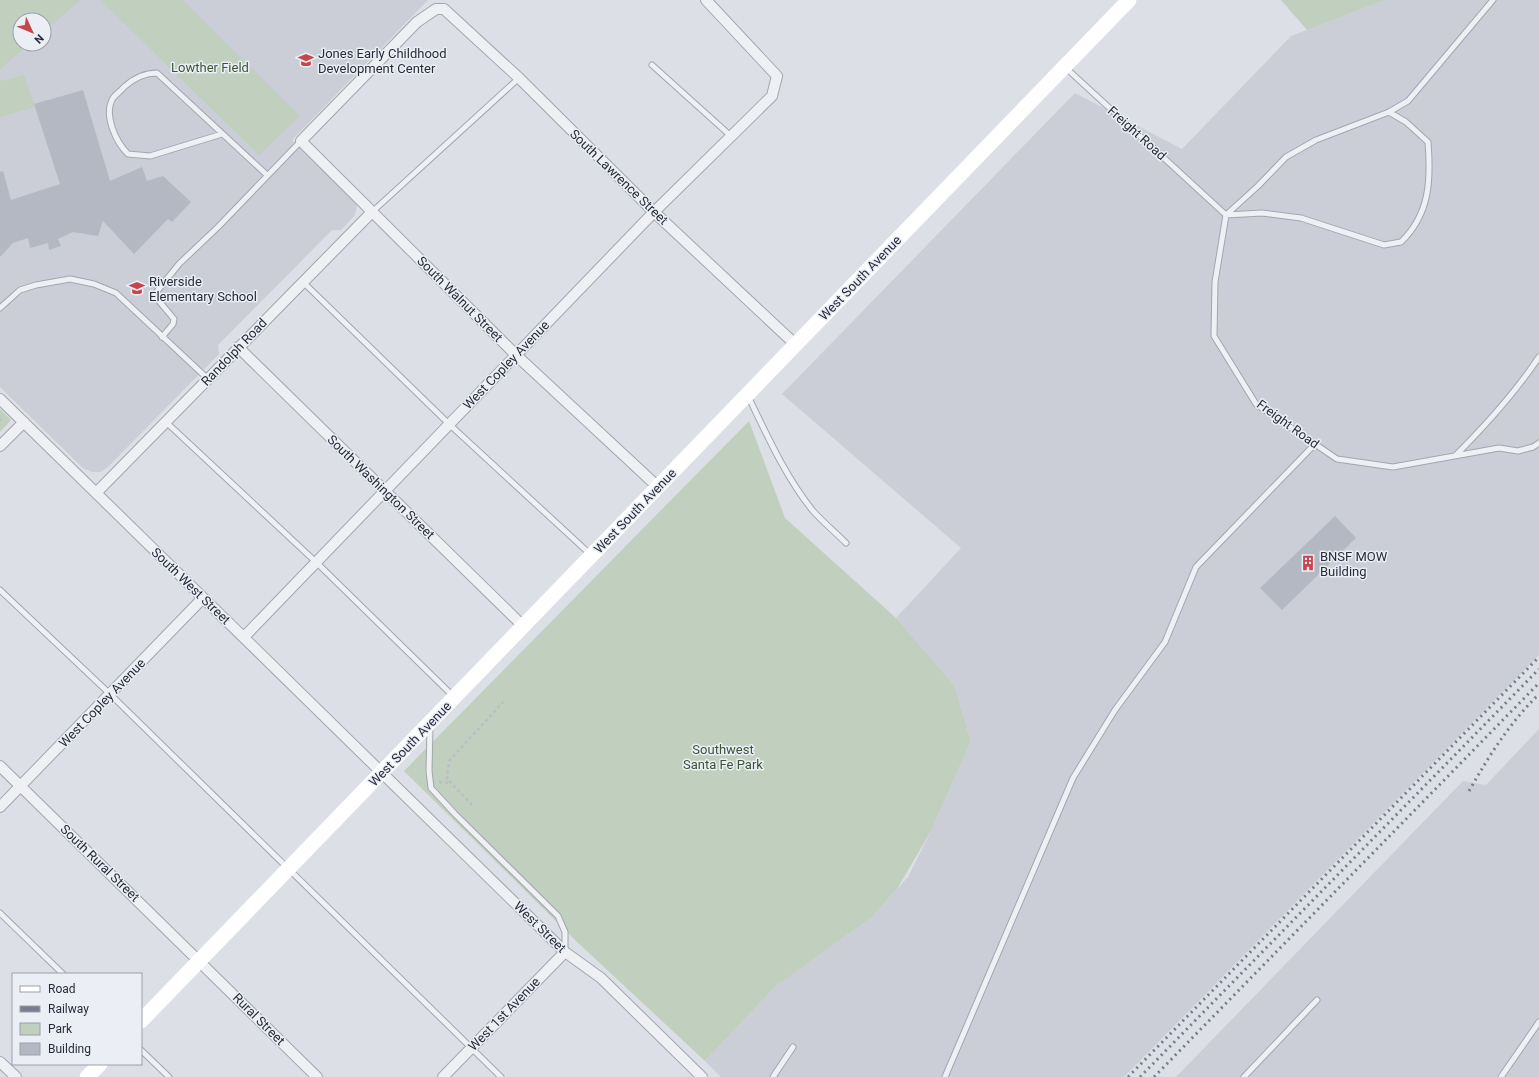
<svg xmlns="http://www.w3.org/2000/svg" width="1539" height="1077" font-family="Roboto,sans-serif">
<rect width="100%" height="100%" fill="#dcdfe6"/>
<path fill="#cbced7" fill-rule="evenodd" d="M0,0H428L292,140L354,201L357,206L355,215L341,230H332L218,345L219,354L108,467L101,472H92L83,468L0,387ZM20,20H44V44H20Z
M1385,0H1539V655L1124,1077H721L705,1061L775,987L872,917L908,877L931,831L971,741L954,685L896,618L961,548L782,394L1075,93L1182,149L1291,36Z
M1539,729V1077H1176L1463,781L1486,785Z"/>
<path fill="#c0cfbe" d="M0,0H81L44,31V20H20V44H29L0,69Z
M100,0H183L300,116L259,155Z
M1281,0H1385L1307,30Z
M24,75L35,107L0,117V81Z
M0,409L11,420L0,432Z
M749,421L785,518L896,618L954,685L971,741L931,831L897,889L872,917L775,987L705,1061L575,940L404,771Z"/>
<path fill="#b4b8c2" d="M83,90L110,181L142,167L147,181L163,176L191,202L172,222L168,219L134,254L103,221L98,236L73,232L58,239L61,246L49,250L48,243L30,248L28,238L13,243L0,257V172L3,171L11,200L60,184L34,104Z
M1335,516L1356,538L1282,610L1260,588Z"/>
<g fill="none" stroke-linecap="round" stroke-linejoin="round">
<defs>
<path id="service" d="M652,65L732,137
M1066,68L1226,215
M1389,112L1406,122L1428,142C1431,180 1430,214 1401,242L1384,245L1301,218L1262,213L1226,215L1258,186L1286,157L1316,140Z
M1389,112L1408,101L1493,0
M222,134L150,156L128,154C116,142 103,115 113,98C116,94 121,91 124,87C134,78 144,73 157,73L267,175
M372,212L519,78
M1226,215L1215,282L1214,336L1256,404L1337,459L1393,467L1499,448L1518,451L1533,447L1539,443
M303,282L449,424L590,554
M0,308L20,290L36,285L70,279L94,284L116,293L208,379
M162,337L173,324L174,319L154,295L179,264L218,227L301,141
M748,396C767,435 785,476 813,511C823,522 835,532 846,543
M166,422L317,563L453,696
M1456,455C1487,424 1515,393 1539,357
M0,590L110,694L501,1077
M430,727L429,771L431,788L455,814L558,916L565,932V951
M0,913L63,974
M141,1050L169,1077
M773,1077L793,1047
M945,1077L1073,778L1115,710L1165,642L1196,567L1315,444
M1244,1077L1317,1000
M1501,1077L1539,1022"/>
<path id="minor" d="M238,347L524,627
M0,399L565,952L601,978L702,1077
M0,446L24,422
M658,487L516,355L301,141L417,22L436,9H444L519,78L654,212L796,345
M96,493L372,212
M244,637L654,212L772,96L777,76L706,0
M0,766L317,1077
M0,807L203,598
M0,1062L16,1077
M443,1077L565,952"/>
</defs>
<use href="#service" stroke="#a2a6af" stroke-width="7"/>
<use href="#minor" stroke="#a2a6af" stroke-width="12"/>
<path stroke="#bbbdc4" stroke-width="2.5" stroke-dasharray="3 3" stroke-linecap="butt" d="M0,420L1,419
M439,782L450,783
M472,805L447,779L449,761L503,702"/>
<use href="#service" stroke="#eff0f4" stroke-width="5"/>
<use href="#minor" stroke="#eff0f4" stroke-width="10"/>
<path stroke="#fff" stroke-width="15" d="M141,1021L1129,0
M87,1077L100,1064"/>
<path stroke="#777d8e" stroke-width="3" stroke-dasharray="2 4" stroke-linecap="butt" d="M1469,791C1490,754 1509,724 1539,694
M1128,1077L1539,657
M1140,1077L1539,669
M1154,1077L1539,683"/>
</g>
<defs>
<symbol id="school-bare" viewBox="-9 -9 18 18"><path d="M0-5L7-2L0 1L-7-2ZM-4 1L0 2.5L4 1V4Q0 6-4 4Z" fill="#c6464c" stroke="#ebeef4" stroke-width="2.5" paint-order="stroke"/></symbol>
<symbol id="building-bare" viewBox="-9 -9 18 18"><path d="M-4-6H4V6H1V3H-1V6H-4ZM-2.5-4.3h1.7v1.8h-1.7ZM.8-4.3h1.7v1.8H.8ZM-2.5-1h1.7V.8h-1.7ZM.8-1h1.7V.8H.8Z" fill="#c6464c" stroke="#ebeef4" stroke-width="2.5" paint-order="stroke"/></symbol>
</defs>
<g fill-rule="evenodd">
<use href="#school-bare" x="295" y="49" width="22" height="22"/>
<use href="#school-bare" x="126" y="277" width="22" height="22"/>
<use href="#building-bare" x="1297" y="552" width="22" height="22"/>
</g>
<g text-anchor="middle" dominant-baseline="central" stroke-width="3" stroke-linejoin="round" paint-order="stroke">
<g font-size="13" fill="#272c3b" stroke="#ebeef4" text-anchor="start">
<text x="318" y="53">Jones Early Childhood<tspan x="318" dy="15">Development Center</tspan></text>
<text x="149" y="281">Riverside<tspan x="149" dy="15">Elementary School</tspan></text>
<text x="1320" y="556">BNSF MOW<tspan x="1320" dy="15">Building</tspan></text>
</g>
<g font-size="13" fill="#385635" stroke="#ebeef4">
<text x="210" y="67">Lowther Field</text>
<text x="723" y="749">Southwest<tspan x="723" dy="15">Santa Fe Park</tspan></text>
</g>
<g font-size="13" fill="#272c3b" stroke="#ebeef4">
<text transform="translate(1137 133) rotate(42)">Freight Road</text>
<text transform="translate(619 177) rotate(44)">South Lawrence Street</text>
<text transform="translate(860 278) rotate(-46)">West South Avenue</text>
<text transform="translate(460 299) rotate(45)">South Walnut Street</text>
<text transform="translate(234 352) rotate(-46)">Randolph Road</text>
<text transform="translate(506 365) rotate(-46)">West Copley Avenue</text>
<text transform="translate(1288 424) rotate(36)">Freight Road</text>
<text transform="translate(381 487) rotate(44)">South Washington Street</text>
<text transform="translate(635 511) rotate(-46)">West South Avenue</text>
<text transform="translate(191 586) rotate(44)">South West Street</text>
<text transform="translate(102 703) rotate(-46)">West Copley Avenue</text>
<text transform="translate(410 744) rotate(-46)">West South Avenue</text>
<text transform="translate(100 863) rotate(44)">South Rural Street</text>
<text transform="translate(540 927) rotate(44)">West Street</text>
<text transform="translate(504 1014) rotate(-46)">West 1st Avenue</text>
<text transform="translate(259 1019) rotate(45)">Rural Street</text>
</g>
</g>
<rect x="12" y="973" width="130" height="92" fill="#ebeef4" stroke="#9da0aa"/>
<rect x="20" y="986" width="20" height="6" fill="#ffffff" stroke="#9da0aa"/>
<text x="48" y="993" font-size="12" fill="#272c3b">Road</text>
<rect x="20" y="1006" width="20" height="6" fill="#777d8e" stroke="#9da0aa"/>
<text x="48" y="1013" font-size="12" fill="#272c3b">Railway</text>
<rect x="20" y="1023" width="20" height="12" fill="#c0cfbe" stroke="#9da0aa"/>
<text x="48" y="1033" font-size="12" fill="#272c3b">Park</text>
<rect x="20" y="1043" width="20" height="12" fill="#b4b8c2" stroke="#9da0aa"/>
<text x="48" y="1053" font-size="12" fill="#272c3b">Building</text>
<g transform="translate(32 32) rotate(134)"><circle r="19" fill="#ebeef4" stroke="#9da0aa"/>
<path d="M0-3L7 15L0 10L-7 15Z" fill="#c6464c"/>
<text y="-6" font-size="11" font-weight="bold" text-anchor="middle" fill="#272c3b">N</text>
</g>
</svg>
